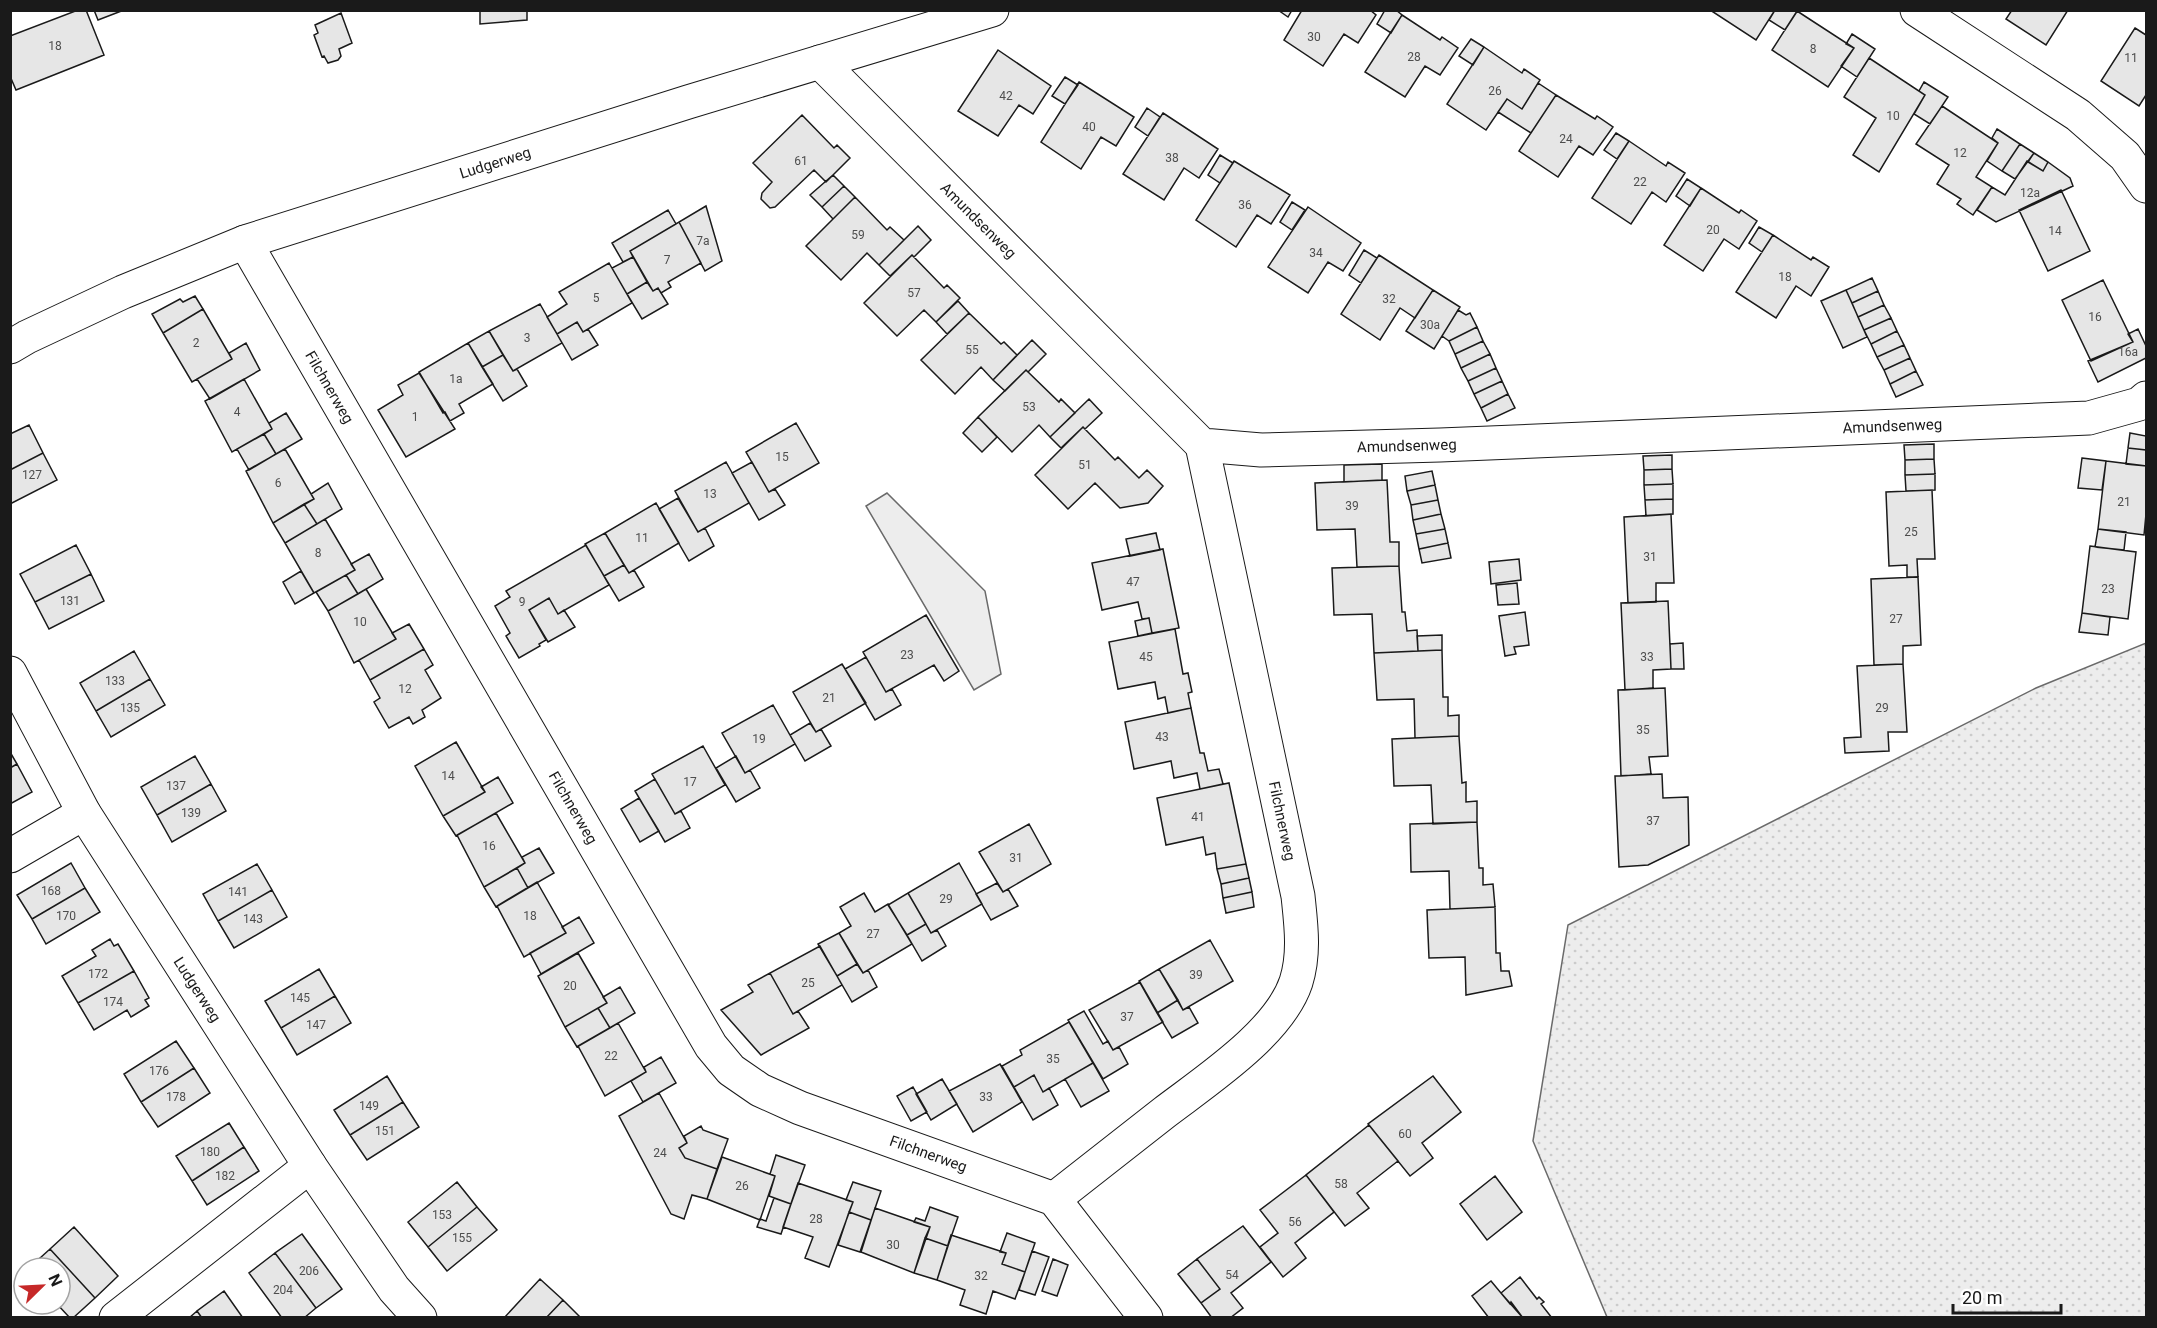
<svg xmlns="http://www.w3.org/2000/svg" width="2157" height="1328" font-family="Roboto,sans-serif">
<defs>
<pattern id="grass-dots" width="8" height="8" patternUnits="userSpaceOnUse" patternTransform="scale(1.5)"><rect width="8" height="8" fill="#ededed"/><path d="M2 2h.1M6 6h.1" fill="none" stroke="#cbcbcb" stroke-width="1.8" stroke-linecap="round"/></pattern>
</defs>
<rect width="100%" height="100%" fill="#fff"/>
<path fill="url(#grass-dots)" stroke="#6a6a6a" stroke-width="1.5" d="M2146,643V1317H1607L1533,1141L1568,925L2036,688Z"/>
<path fill="#ededed" stroke="#6a6a6a" stroke-width="1.5" d="M887,493L985,591L1001,674L974,690L866,506Z"/>
<path fill="#e6e6e6" stroke="#1a1a1a" stroke-width="1.5" d="M78,10H86L104,55L16,90L10,76V36Z
M94,10H124L98,20Z
M480,10H527V20L480,24Z
M1278,10H1292L1288,17Z
M1302,10H1370L1376,15L1358,43L1344,34L1323,66L1284,40Z
M1385,10H1396L1402,15L1391,33L1377,24Z
M1710,10H1775L1756,40Z
M1775,10H1798L1785,30L1769,20Z
M2012,10H2068L2046,45L2006,19Z
M1797,11L1854,48L1828,87L1772,50Z
M341,13L352,43L339,49L341,56L338,60L328,63L324,56L322,57L314,35L318,33L315,25Z
M1402,15L1440,40L1442,37L1458,48L1440,75L1425,66L1405,97L1365,72Z
M2135,28L2146,35V95L2139,106L2101,81Z
M1852,34L1875,49L1857,77L1841,66L1854,48L1846,44Z
M1471,39L1484,47L1473,65L1459,56Z
M1484,47L1522,73L1524,69L1540,80L1522,109L1507,99L1486,130L1447,104Z
M998,50L1051,86L1033,114L1019,105L998,136L958,111Z
M1869,58L1925,95L1879,172L1853,155L1876,118L1844,97Z
M1065,77L1078,85L1065,104L1052,96Z
M1079,82L1134,117L1116,146L1101,137L1081,169L1041,142Z
M1924,82L1948,97L1930,124L1914,114L1925,95L1919,91Z
M1538,83L1556,95L1531,133L1498,112L1507,99L1522,109Z
M1556,95L1595,119L1597,116L1613,127L1593,155L1579,146L1558,177L1519,151Z
M1942,106L1998,143L1976,177L1992,187L1973,215L1957,204L1961,199L1937,184L1949,165L1916,144Z
M1147,108L1160,117L1148,136L1135,127Z
M1163,113L1218,149L1199,178L1184,168L1164,200L1123,174Z
M802,115L834,148L837,145L850,158L826,182L814,170L775,207L770,208L761,199L762,193L772,182L753,163Z
M1997,129L2020,144L2002,171L1987,161L1998,143L1992,138Z
M1616,133L1629,141L1617,159L1604,150Z
M1629,141L1666,166L1668,162L1685,173L1666,202L1652,192L1631,224L1592,198Z
M2020,144L2034,153L2015,179L2002,171Z
M2034,153L2048,162L2043,171L2028,162Z
M1220,155L1233,163L1220,183L1208,175Z
M1234,161L1290,195L1271,224L1257,215L1236,247L1196,220Z
M2027,161L2043,171L2048,162L2070,178L2073,186L1996,222L1977,210L1992,187L2005,195Z
M833,175L844,186L822,207L810,195Z
M1687,179L1701,188L1690,206L1676,196Z
M844,186L855,197L833,219L822,207Z
M1701,188L1739,213L1741,210L1757,221L1739,249L1724,239L1703,271L1664,245Z
M2061,190L2090,251L2048,271L2019,210Z
M855,197L887,230L890,227L904,240L879,265L867,253L841,280L806,246Z
M1292,202L1305,210L1292,230L1280,222Z
M706,206L722,261L705,271L679,222Z
M1308,207L1361,243L1343,271L1328,262L1308,293L1268,267Z
M668,210L676,224L630,251L633,257L623,262L612,243Z
M679,222L701,263L668,282L671,287L661,293L658,288L653,291L630,251Z
M918,226L931,240L914,257L912,255L890,276L879,265Z
M1759,227L1773,235L1762,252L1749,243Z
M1773,235L1811,260L1813,257L1829,267L1811,296L1796,286L1776,318L1736,292Z
M1364,250L1377,258L1361,283L1349,275Z
M912,255L944,288L947,285L960,298L936,322L924,310L897,336L864,303Z
M1379,255L1433,290L1415,318L1400,308L1380,340L1341,314Z
M633,257L647,282L627,294L612,268Z
M609,263L632,303L583,332L577,322L557,334L547,317L567,304L559,292Z
M1872,278L1878,291L1852,303L1846,290Z
M2103,280L2133,342L2091,361L2062,300Z
M647,282L653,291L658,288L668,304L642,319L627,294Z
M1433,290L1460,307L1434,349L1406,331Z
M1846,290L1867,337L1843,348L1821,301Z
M1878,291L1884,305L1858,317L1852,303Z
M195,296L203,309L163,333L152,314L180,299L183,302Z
M958,301L969,313L947,334L936,322Z
M540,304L562,343L513,371L489,331Z
M1884,305L1891,318L1864,330L1858,317Z
M203,309L232,359L192,382L163,333Z
M1458,310L1466,315L1470,313L1477,327L1449,341L1442,336Z
M969,313L1001,344L1004,342L1017,355L993,380L981,367L955,394L921,360Z
M1891,318L1897,331L1871,344L1864,330Z
M577,322L583,332L588,329L598,345L572,360L557,334Z
M1477,327L1483,341L1455,354L1449,341Z
M2138,329L2146,346V358L2098,382L2088,361L2133,342L2128,334Z
M489,331L503,355L482,367L468,343Z
M1897,331L1904,345L1877,357L1871,344Z
M1032,340L1046,354L1028,372L1026,370L1005,391L993,380Z
M1483,341L1490,354L1461,368L1455,354Z
M246,343L260,370L210,399L197,379L232,359L229,353Z
M468,343L493,384L459,404L464,413L450,421L445,412L443,413L419,372Z
M1904,345L1910,358L1884,370L1877,357Z
M1490,354L1496,368L1468,381L1461,368Z
M503,355L513,371L517,369L527,386L503,401L482,367Z
M1910,358L1916,371L1890,384L1884,370Z
M1496,368L1502,381L1474,394L1468,381Z
M1026,370L1059,402L1061,399L1075,413L1050,437L1039,425L1012,452L978,417Z
M1916,371L1923,385L1896,397L1890,384Z
M419,373L455,429L406,457L378,410L403,395L398,385Z
M244,379L272,429L232,452L205,401Z
M1502,381L1508,394L1481,408L1474,394Z
M1508,394L1515,408L1487,421L1481,408Z
M1089,399L1102,413L1085,429L1083,427L1061,448L1050,437Z
M286,413L302,439L276,454L264,434L272,429L269,423Z
M978,417L997,437L982,452L963,433Z
M796,423L819,463L769,492L746,452Z
M29,425L43,453L10,470V434Z
M1083,427L1115,460L1118,457L1139,478L1147,470L1163,486L1148,503L1120,508L1095,483L1068,509L1035,475Z
M2130,433L2146,436V450L2128,448Z
M264,434L276,454L249,470L237,449Z
M1934,444V459L1905,460L1904,445Z
M2128,448L2146,450V466L2126,464Z
M285,449L314,499L273,523L246,471Z
M43,453L57,480L10,504V470Z
M1672,455V469L1644,470L1643,456Z
M2082,458L2106,461L2102,490L2078,488Z
M1934,459L1935,474L1905,475V460Z
M2106,461L2146,466V514L2144,535L2098,529Z
M726,462L749,503L698,532L675,491Z
M752,462L769,492L775,489L785,505L759,520L732,473Z
M1382,464V480L1344,482V465Z
M1672,469L1673,484L1644,485V470Z
M1432,471L1435,485L1407,491L1405,476Z
M1935,474V490L1906,491L1905,475Z
M1387,480L1390,542H1399V566L1357,567L1355,529L1317,530L1315,483Z
M328,483L342,509L317,524L304,504L314,499L311,494Z
M1673,484V499L1645,500L1644,485Z
M1435,485L1438,500L1411,505L1407,491Z
M1932,490L1935,559H1917L1918,577H1907V565L1889,566L1886,492Z
M678,498L698,532L705,528L714,546L689,561L659,509Z
M1673,499V514L1646,516L1645,500Z
M1438,500L1441,514L1413,520L1411,505Z
M656,503L679,543L629,573L605,533Z
M304,504L317,524L285,543L273,523Z
M1441,514L1445,529L1416,534L1413,520Z
M1671,514L1674,583H1656V602L1628,603L1624,517Z
M325,519L355,570L314,593L285,543Z
M1445,529L1448,543L1419,549L1416,534Z
M2098,529L2126,532L2124,550L2095,547Z
M605,533L624,565L604,576L585,544Z
M1156,533L1160,550L1130,556L1126,539Z
M1448,543L1451,558L1422,563L1419,549Z
M76,545L91,574L35,602L20,574Z
M586,545L609,585L558,614L549,598L529,610L546,640L539,644L540,646L519,658L506,636L510,633L495,606L510,597L506,591Z
M2090,546L2136,552L2128,619L2082,613Z
M1163,549L1179,628L1152,633L1149,618L1142,619L1138,602L1102,610L1092,563Z
M369,554L383,579L358,594L346,575L355,570L351,564Z
M1519,559L1521,580L1491,584L1489,562Z
M624,565L629,573L634,570L644,587L619,601L604,576Z
M1399,566L1402,612H1405L1407,631L1417,630L1418,651L1374,653L1372,614L1334,615L1332,568Z
M301,571L314,593L295,604L283,582Z
M91,574L104,601L49,629L35,602Z
M346,575L358,594L328,611L316,592Z
M1918,577L1921,645L1903,646V664L1874,665L1871,579Z
M1517,583L1519,604L1498,605L1496,585Z
M366,589L396,639L354,663L328,611Z
M549,598L558,614L564,610L575,627L548,642L529,610Z
M1668,601L1671,669L1653,670V688L1625,690L1621,603Z
M1525,612L1529,645L1514,647L1516,654L1505,656L1499,616Z
M2082,613L2110,617L2108,635L2079,632Z
M926,615L959,671L944,681L934,665L886,692L863,652Z
M1149,618L1152,633L1138,636L1135,621Z
M409,624L424,649L370,680L359,660L396,639L392,633Z
M1175,629L1183,674L1188,673L1192,692L1188,693L1191,708L1168,713L1165,697L1158,699L1155,682L1118,689L1109,642Z
M1442,635V650L1418,651L1417,636Z
M1683,643L1684,669H1671L1670,644Z
M424,649L433,665L425,670L441,698L422,710L425,717L413,724L409,717L389,728L374,702L380,698L370,680Z
M1442,650L1443,697H1448V716L1459,715V736L1415,738L1414,699L1377,700L1374,653Z
M134,651L150,679L96,711L80,683Z
M866,657L886,692L892,689L901,705L875,720L845,669Z
M842,664L866,703L816,732L793,692Z
M1903,664L1907,732H1888L1889,751L1845,753L1844,738L1861,737L1857,666Z
M150,679L165,705L111,737L96,711Z
M1665,688L1668,756L1649,757L1651,774L1621,776L1618,690Z
M773,705L795,744L745,773L722,733Z
M1191,708L1200,753H1204L1208,771L1219,769L1223,784L1200,789L1197,773L1174,778L1171,761L1134,769L1125,722Z
M810,723L816,732L821,729L831,746L805,761L790,735Z
M1459,736L1462,783L1466,782V802L1477,801V822L1433,824L1431,785L1394,786L1392,739Z
M456,742L485,792L443,816L415,766Z
M703,746L725,785L675,814L652,774Z
M10,752L17,764L10,768Z
M195,756L211,784L157,815L141,787Z
M736,756L745,773L750,770L760,788L736,802L716,768Z
M17,764L32,792L10,804V768Z
M1662,774L1663,798L1688,797L1689,845L1648,865L1619,867L1615,776Z
M498,777L513,803L456,836L443,816L485,792L481,787Z
M655,779L675,814L681,811L690,828L665,842L635,791Z
M1229,783L1246,864L1217,869L1215,853L1206,855L1203,837L1166,845L1157,798Z
M211,784L226,811L172,842L157,815Z
M639,798L659,831L640,842L621,809Z
M496,813L525,863L484,887L457,835Z
M1477,822L1479,868H1483V885L1493,884L1495,907L1450,909L1449,871L1411,872L1410,824Z
M1029,824L1051,864L1003,892L979,852Z
M539,848L554,873L528,888L517,868L525,863L522,857Z
M71,863L85,888L32,919L17,895Z
M959,863L982,904L931,933L908,893Z
M257,864L272,890L218,921L203,894Z
M1246,864L1249,878L1221,884L1217,869Z
M517,868L528,888L496,907L484,887Z
M1249,878L1252,892L1223,898L1221,884Z
M537,882L566,933L524,957L497,906Z
M997,883L1003,892L1008,889L1018,906L991,920L976,894Z
M85,888L100,912L46,944L32,919Z
M272,890L287,917L234,948L218,921Z
M1252,892L1254,907L1226,913L1223,898Z
M864,893L875,912L888,904L912,944L863,973L839,933L851,926L840,907Z
M908,893L926,924L907,935L888,905Z
M1495,907L1496,953H1500L1501,971H1509L1512,986L1466,995L1465,957L1429,958L1427,910Z
M579,917L594,943L541,974L530,953L566,933L562,927Z
M926,924L931,933L937,930L946,946L922,961L907,935Z
M839,933L857,964L837,976L818,944Z
M110,939L114,946L118,944L134,971L78,1003L62,976L96,956L92,950Z
M1210,940L1233,981L1183,1010L1159,969Z
M820,946L842,985L793,1014L770,973Z
M578,953L607,1003L565,1027L538,976Z
M857,964L863,973L868,970L877,987L852,1002L837,976Z
M319,969L335,996L281,1028L265,1001Z
M1159,969L1178,1000L1157,1013L1139,981Z
M134,971L149,998L145,1000L149,1006L131,1017L127,1010L94,1030L78,1003Z
M770,973L793,1014L798,1011L809,1028L761,1055L721,1010L753,992L748,985Z
M1140,982L1163,1022L1113,1050L1089,1010Z
M620,987L635,1013L610,1028L598,1008L607,1003L603,997Z
M335,996L351,1023L297,1055L281,1028Z
M1178,1000L1183,1010L1189,1007L1198,1023L1172,1038L1157,1013Z
M598,1008L610,1028L577,1047L565,1027Z
M1084,1011L1103,1044L1108,1041L1113,1050L1119,1047L1128,1064L1103,1079L1068,1020Z
M1069,1022L1093,1063L1043,1092L1034,1075L1014,1087L1002,1066L1022,1055L1020,1050Z
M618,1023L646,1072L605,1096L578,1046Z
M176,1041L194,1068L141,1102L124,1074Z
M661,1057L676,1083L643,1102L631,1081L646,1072L644,1067Z
M1093,1063L1109,1091L1081,1107L1065,1079Z
M1000,1064L1022,1102L973,1132L949,1091Z
M194,1068L210,1093L158,1127L141,1102Z
M1034,1075L1043,1092L1049,1088L1058,1105L1033,1120L1014,1087Z
M387,1076L403,1102L350,1135L334,1110Z
M1433,1076L1461,1112L1422,1143L1433,1158L1410,1176L1368,1124Z
M942,1079L957,1104L931,1120L916,1094Z
M913,1087L927,1112L911,1121L897,1096Z
M659,1093L687,1143L679,1148L685,1158L717,1169L707,1199L692,1195L684,1219L671,1214L619,1116Z
M403,1102L419,1127L367,1160L350,1135Z
M229,1123L244,1147L192,1181L176,1156Z
M1369,1125L1398,1161L1357,1193L1369,1208L1345,1226L1306,1175Z
M701,1126L703,1130L728,1139L717,1169L685,1158L679,1148L687,1143L684,1136Z
M244,1147L259,1171L207,1205L192,1181Z
M776,1155L805,1165L791,1204L769,1196L775,1176L770,1174Z
M722,1157L775,1176L760,1220L707,1199Z
M1306,1175L1334,1212L1295,1243L1306,1258L1283,1277L1260,1247L1278,1233L1260,1210Z
M1495,1176L1522,1212L1487,1240L1460,1204Z
M457,1182L477,1207L428,1247L408,1222Z
M853,1182L881,1191L871,1220L849,1212L853,1202L846,1200Z
M798,1183L853,1202L829,1267L805,1258L813,1237L783,1227Z
M774,1198L791,1204L781,1234L757,1227L760,1219L766,1221Z
M477,1207L497,1230L447,1271L428,1247Z
M930,1207L958,1217L948,1246L925,1238L930,1227L914,1222L916,1218L925,1221Z
M875,1208L930,1227L914,1273L861,1252Z
M849,1212L871,1220L860,1252L838,1245Z
M1243,1226L1271,1262L1231,1293L1243,1308L1230,1318H1212L1201,1303L1220,1289L1197,1259Z
M74,1227L118,1276L95,1298L50,1249Z
M1007,1233L1035,1243L1025,1272L1002,1264L1006,1253L1000,1252Z
M302,1234L342,1289L316,1308L275,1253Z
M951,1235L1006,1253L1002,1264L1025,1272L1015,1299L993,1291L986,1314L960,1305L965,1290L937,1280Z
M925,1238L948,1246L937,1280L914,1273Z
M50,1249L95,1298L73,1318H70L57,1304H60V1268H29Z
M1032,1251L1049,1257L1035,1295L1019,1290Z
M275,1253L316,1308L304,1318H282L249,1273Z
M1053,1259L1068,1265L1057,1296L1042,1291Z
M1197,1259L1220,1289L1201,1303L1178,1274Z
M1520,1277L1537,1299L1539,1297L1544,1302L1541,1304L1552,1318H1523L1501,1293Z
M540,1279L563,1300L546,1318H504Z
M1491,1281L1510,1304L1511,1302L1523,1318H1489L1472,1296Z
M224,1291L243,1318H202L197,1311Z
M563,1300L581,1318H546Z
M197,1311L202,1318H189Z"/>
<g fill="none" stroke-linecap="round" stroke-linejoin="round">
<defs>
<g id="street">
<path d="M1917,10L2078,115L2125,156L2146,186"/>
<path id="s1" d="M820,62L1202,445L1261,450L1440,445L2089,418L2139,404L2146,398"/>
<path id="s2" d="M245,242L711,1046L731,1070L760,1090L800,1108L1054,1199L1146,1318"/>
<path id="s3" d="M10,347L27,337L123,292L245,242L688,102L992,10"/>
<path id="s4" d="M10,673L84,813L310,1166L394,1289L420,1318"/>
<path d="M10,856L84,813"/>
<path d="M1054,1199C1091,1170 1128,1141 1165,1112C1207,1080 1279,1033 1296,982C1305,953 1301,925 1298,896L1202,445"/>
<path d="M116,1318L310,1166"/>
</g>
</defs>
<use href="#street" stroke="#1a1a1a" stroke-width="35"/>
<use href="#street" stroke="#fff" stroke-width="33"/>
</g>
<g text-anchor="middle" dominant-baseline="central" stroke-width="4.5" stroke-linejoin="round" paint-order="stroke">
<g font-size="12" fill="#4d4d4d">
<text x="1314" y="37">30</text>
<text x="55" y="46">18</text>
<text x="1813" y="49">8</text>
<text x="1414" y="57">28</text>
<text x="2131" y="58">11</text>
<text x="1495" y="91">26</text>
<text x="1006" y="96">42</text>
<text x="1893" y="116">10</text>
<text x="1089" y="127">40</text>
<text x="1566" y="139">24</text>
<text x="1960" y="153">12</text>
<text x="1172" y="158">38</text>
<text x="801" y="161">61</text>
<text x="1640" y="182">22</text>
<text x="2030" y="193">12a</text>
<text x="1245" y="205">36</text>
<text x="1713" y="230">20</text>
<text x="2055" y="231">14</text>
<text x="858" y="235">59</text>
<text x="703" y="241">7a</text>
<text x="1316" y="253">34</text>
<text x="667" y="260">7</text>
<text x="1785" y="277">18</text>
<text x="914" y="293">57</text>
<text x="596" y="298">5</text>
<text x="1389" y="299">32</text>
<text x="2095" y="317">16</text>
<text x="1430" y="325">30a</text>
<text x="527" y="338">3</text>
<text x="196" y="343">2</text>
<text x="972" y="350">55</text>
<text x="2128" y="352">16a</text>
<text x="456" y="379">1a</text>
<text x="1029" y="407">53</text>
<text x="237" y="412">4</text>
<text x="415" y="417">1</text>
<text x="782" y="457">15</text>
<text x="1085" y="465">51</text>
<text x="32" y="475">127</text>
<text x="278" y="483">6</text>
<text x="710" y="494">13</text>
<text x="2124" y="502">21</text>
<text x="1352" y="506">39</text>
<text x="1911" y="532">25</text>
<text x="642" y="538">11</text>
<text x="318" y="553">8</text>
<text x="1650" y="557">31</text>
<text x="1133" y="582">47</text>
<text x="2108" y="589">23</text>
<text x="70" y="601">131</text>
<text x="522" y="602">9</text>
<text x="1896" y="619">27</text>
<text x="360" y="622">10</text>
<text x="907" y="655">23</text>
<text x="1146" y="657">45</text>
<text x="1647" y="657">33</text>
<text x="115" y="681">133</text>
<text x="405" y="689">12</text>
<text x="829" y="698">21</text>
<text x="130" y="708">135</text>
<text x="1882" y="708">29</text>
<text x="1643" y="730">35</text>
<text x="1162" y="737">43</text>
<text x="759" y="739">19</text>
<text x="448" y="776">14</text>
<text x="690" y="782">17</text>
<text x="176" y="786">137</text>
<text x="191" y="813">139</text>
<text x="1198" y="817">41</text>
<text x="1653" y="821">37</text>
<text x="489" y="846">16</text>
<text x="1016" y="858">31</text>
<text x="51" y="891">168</text>
<text x="238" y="892">141</text>
<text x="946" y="899">29</text>
<text x="66" y="916">170</text>
<text x="530" y="916">18</text>
<text x="253" y="919">143</text>
<text x="873" y="934">27</text>
<text x="98" y="974">172</text>
<text x="1196" y="975">39</text>
<text x="808" y="983">25</text>
<text x="570" y="986">20</text>
<text x="300" y="998">145</text>
<text x="113" y="1002">174</text>
<text x="1127" y="1017">37</text>
<text x="316" y="1025">147</text>
<text x="611" y="1056">22</text>
<text x="1053" y="1059">35</text>
<text x="159" y="1071">176</text>
<text x="176" y="1097">178</text>
<text x="986" y="1097">33</text>
<text x="369" y="1106">149</text>
<text x="385" y="1131">151</text>
<text x="1405" y="1134">60</text>
<text x="210" y="1152">180</text>
<text x="660" y="1153">24</text>
<text x="225" y="1176">182</text>
<text x="1341" y="1184">58</text>
<text x="742" y="1186">26</text>
<text x="442" y="1215">153</text>
<text x="816" y="1219">28</text>
<text x="1295" y="1222">56</text>
<text x="462" y="1238">155</text>
<text x="893" y="1245">30</text>
<text x="309" y="1271">206</text>
<text x="1232" y="1275">54</text>
<text x="981" y="1276">32</text>
<text x="283" y="1290">204</text>
</g>
<g font-size="15" fill="#1a1a1a" stroke="#fff">
<text stroke="none"><textPath href="#s3" startOffset="520">Ludgerweg</textPath></text>
<text stroke="none"><textPath href="#s1" startOffset="224">Amundsenweg</textPath></text>
<text stroke="none"><textPath href="#s2" startOffset="168">Filchnerweg</textPath></text>
<text stroke="none"><textPath href="#s1" startOffset="1232">Amundsenweg</textPath></text>
<text stroke="none"><textPath href="#s1" startOffset="746">Amundsenweg</textPath></text>
<text stroke="none"><textPath href="#s2" startOffset="654">Filchnerweg</textPath></text>
<text transform="translate(1282 821) rotate(78)">Filchnerweg</text>
<text stroke="none"><textPath href="#s4" startOffset="368">Ludgerweg</textPath></text>
<text stroke="none"><textPath href="#s2" startOffset="1176">Filchnerweg</textPath></text>
</g>
</g>
<rect width="2157" height="1328" fill="none" stroke="#1a1a1a" stroke-width="24"/>
<g transform="translate(42 1286) rotate(66)"><circle r="28" fill="#ffffff" stroke="#a3a3a3" stroke-width="1.5"/>
<path d="M0-4.5L10 22L0 15L-10 22Z" fill="#c62828"/>
<text y="-9" font-size="16" font-weight="bold" text-anchor="middle" fill="#1a1a1a">N</text>
</g>
<path d="M1953 1304v9h108v-9" fill="none" stroke="#1a1a1a" stroke-width="3"/>
<text x="1962" y="1304" font-size="18" fill="#1a1a1a" stroke="#ffffff" stroke-width="4.5" paint-order="stroke">20 m</text>
</svg>
